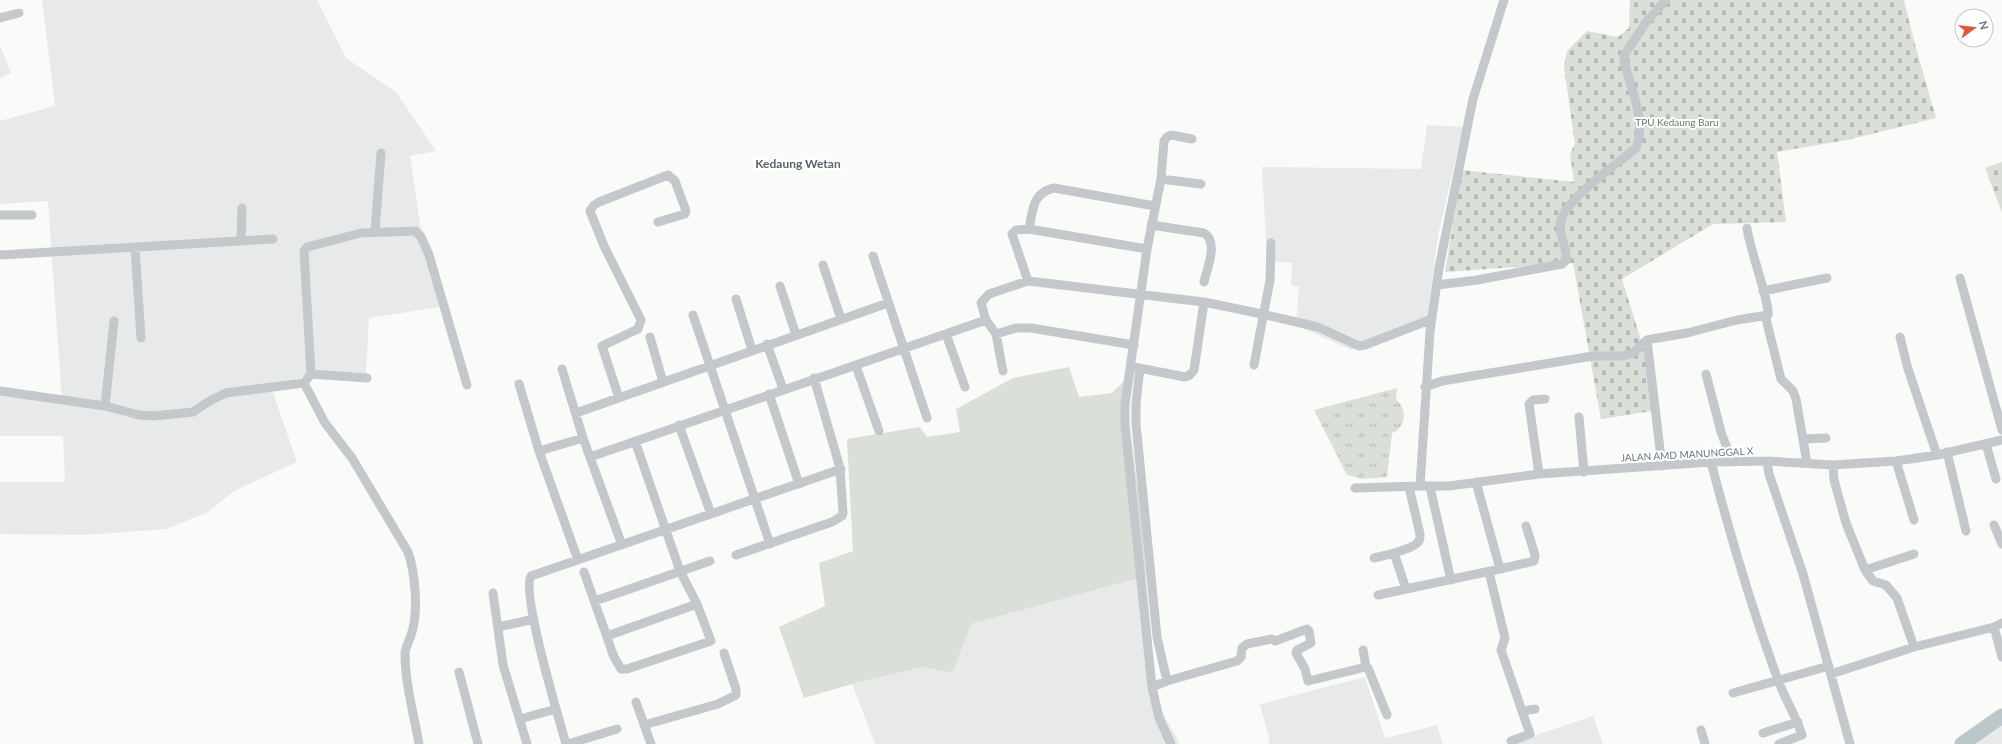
<svg xmlns="http://www.w3.org/2000/svg" width="2002" height="744" font-family="Lato,sans-serif">
<defs>
<pattern id="cemetery-stones" width="16" height="16" patternUnits="userSpaceOnUse"><rect width="16" height="16" fill="#dadfd7"/><path d="M2 7V4a2 2 0 0 1 4 0v3zM10 15v-3a2 2 0 0 1 4 0v3z" fill="#b4b9b4"/></pattern>
<pattern id="park-tufts" width="24" height="20" patternUnits="userSpaceOnUse"><rect width="24" height="20" fill="#dadfd7"/><path d="M3 7l-1-3M5 7V3M7 7l1-3M15 17l-1-3M17 17v-4M19 17l1-3" fill="none" stroke="#b4b9b4"/></pattern>
</defs>
<rect width="100%" height="100%" fill="#fafaf8"/>
<path fill="#e8e9e9" d="M42,0H317L346,58L396,92L436,151L410,156L420,225L432,250L446,306L369,318L366,374L312,372L300,378L270,384L297,462L234,491L208,512L166,529L85,535L0,534V482H65L63,436H0V395L62,401L48,201L0,204V121L55,106Z
M0,45L11,73L0,78Z
M1427,125L1463,127L1438,236L1429,303L1428,322L1351,350L1296,325L1299,287L1291,285L1292,263L1267,261L1262,167L1421,169Z
M1146,576L1157,702L1180,744H875L852,684L923,667L951,673L971,624Z
M1365,677L1385,738L1437,725L1443,744H1268L1270,743L1260,704Z
M2002,711V744H1958Z
M1593,716L1603,744H1509Z"/>
<path fill="#dadfd7" d="M1069,367L1079,397L1112,393L1135,370L1128,412L1141,514L1146,576L971,624L952,673L923,667L852,684L804,698L779,627L825,606L819,563L853,551L847,439L920,427L927,437L960,432L956,409L1013,378Z"/>
<path fill="url(#cemetery-stones)" d="M1630,0H1904L1914,41L1936,118L1847,140L1777,152L1786,222L1713,224L1622,279L1645,353L1652,411L1601,419L1573,263L1445,272L1462,170L1574,182L1570,154L1575,144L1564,67L1567,51L1587,31L1618,37L1629,28Z
M2002,162V213L1985,168Z"/>
<path fill="url(#park-tufts)" d="M1397,388L1396,400C1408,407 1406,429 1392,433L1387,477L1362,479L1347,475L1314,410Z"/>
<g fill="none" stroke-linecap="round" stroke-linejoin="round">
<path stroke="#bbc7cb" stroke-width="15" d="M1962,744L2002,716"/>
<path stroke="#c3c8cc" stroke-width="9" d="M0,18L19,13
M1161,179L1201,184
M0,215H32
M1151,225L1204,233C1219,242 1207,268 1204,282
M1029,229C1033,210 1032,193 1054,188L1155,206
M375,231L381,153
M241,241L242,208
M135,247L141,338
M0,255L273,239
M873,256L927,418
M823,265L841,319
M1960,278L2002,430
M1028,281L1012,234L1016,230L1029,229L1147,249
M1437,285L1477,280L1562,264L1566,260C1568,247 1557,234 1561,220C1567,198 1617,164 1636,148C1647,119 1630,89 1624,60L1625,54L1647,21L1666,0
M780,286L796,335
M1763,291L1827,278
M736,299L752,350
M693,315L770,544
M1765,315L1781,379L1793,391L1796,399L1807,463
M946,334L965,387
M996,334L1016,328H1031L1134,345
M650,337L663,382
M1900,337L1908,369L1937,455
M1647,340L1662,466
M767,344L783,389
M1254,365L1270,280L1271,243
M856,366L879,431
M1134,367L1185,377L1190,375L1194,370L1204,302
M1140,368L1136,403V424L1157,637L1167,681
M562,369L583,438L622,545
M1003,371L996,334L986,320L981,303L989,294L1028,281L1204,302L1262,314L1318,327L1359,346L1365,345L1432,319
M311,374L367,378
M1706,374L1721,432L1732,461
M304,383L325,423L352,458L408,552C415,572 418,607 413,628C412,635 405,649 405,653C405,684 414,714 419,744
M519,384L539,451L578,560
M1425,387L1442,381L1593,356H1622L1633,353L1647,340L1652,339L1687,333L1737,320L1768,315C1770,303 1749,247 1747,228
M0,391L105,406L139,415L153,416L193,412L211,400L226,393L304,383L311,374L304,251L307,247L361,233L415,231L421,237L429,255L467,385
M769,394L799,484
M619,398L602,346L638,329L641,320L604,246L590,211L594,205L599,202L668,175L675,181L686,211L685,214L658,222
M105,406L114,321
M576,413L888,303
M1579,417L1584,472
M679,425L711,514
M1803,439L1826,438
M1986,444L1996,479
M539,451L583,438
M1947,452L1966,531
M590,457L986,320
M1767,461L1769,474L1803,574L1850,744
M1896,461L1914,520
M1711,462C1730,535 1752,609 1778,680C1785,699 1796,716 1802,735L1779,744
M1833,465L1834,480L1846,523L1865,570L1873,581L1886,585L1897,598L1914,647
M1539,474L1529,404L1533,400L1545,399
M1420,486H1449L1539,474L1711,462L1767,461L1833,465L1896,461L1937,455L2002,440
M1430,487L1451,580
M1355,488L1420,486L1430,331L1439,268L1473,99L1504,0
M1994,525L2002,544
M736,555L832,522L842,516L843,513L840,468L814,378
M1374,558C1383,556 1414,549 1419,541C1420,539 1420,536 1420,534L1409,487
M1500,569L1534,561L1535,555L1526,526
M1865,570L1914,554
M584,572L614,657L621,669H627L711,641L697,604L680,571L635,441
M1489,572L1505,638L1501,650L1522,711L1535,709
M1406,589L1500,569L1476,482
M493,593L503,665L527,744
M1378,595L1406,589L1394,553
M595,601L710,561
M498,627L534,619
M1994,627L2002,657
M607,636L697,604
M1363,650L1366,667L1368,668L1387,715
M459,672L478,744
M1831,674L1914,647L1994,627L2002,623
M1152,687L1167,681L1237,661L1241,657L1242,648L1247,644L1272,639L1275,641L1307,629L1309,631L1311,643L1297,650L1296,653L1305,669L1308,681L1366,667
M1733,693L1829,666
M636,702L651,744
M520,719L556,709
M644,725L718,704L736,695V689L724,653
M1701,730L1705,744
M1763,733L1798,722
M1511,741L1530,734L1522,711
M566,744C559,719 521,593 531,576L841,469
M568,744L617,729
M1171,744L1159,718L1152,687L1125,426V404L1147,249L1161,179L1164,141L1167,137L1171,135L1192,139"/>
</g>
<g text-anchor="middle" dominant-baseline="central" stroke-width="4" stroke-linejoin="round" paint-order="stroke">
<g font-size="10" fill="#687a64" stroke="#fff">
<text x="1677" y="122">TPU Kedaung Baru</text>
</g>
<g font-size="10" fill="#657683" stroke="#fff">
<text transform="translate(1687 454) rotate(-3)">JALAN AMD MANUNGGAL X</text>
</g>
<g font-size="12" font-weight="bold" fill="#57646e" stroke="#fff">
<text x="798" y="163">Kedaung Wetan</text>
</g>
</g>
<g transform="translate(1974 28) rotate(75)"><circle r="19" fill="#ffffff" stroke="#c1c8cd"/>
<path d="M0-3L7 15L0 10L-7 15Z" fill="#e4572e"/>
<text y="-6" font-size="11" font-weight="bold" text-anchor="middle" fill="#657683">N</text>
</g>
</svg>
